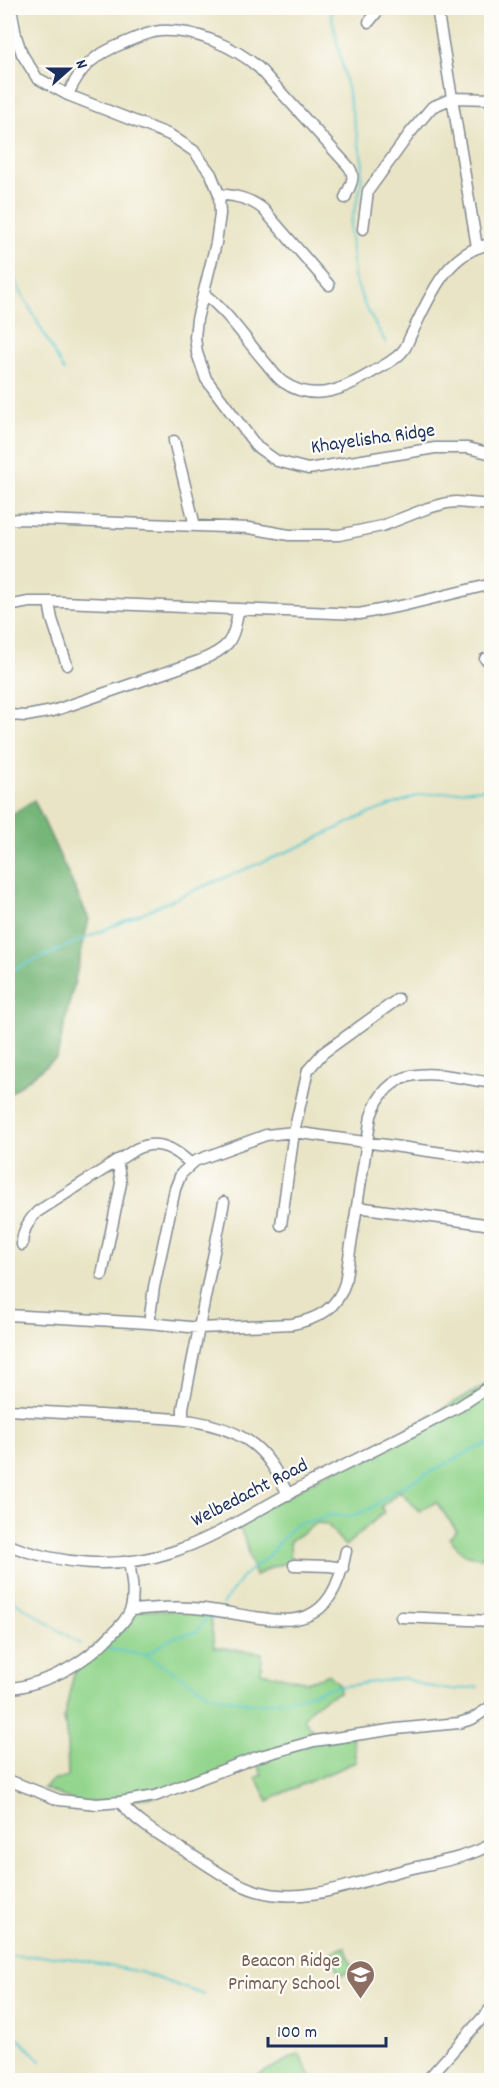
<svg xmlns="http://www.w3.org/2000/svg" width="499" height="2088" font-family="Dekko,sans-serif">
<rect width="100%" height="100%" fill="#fdfcf7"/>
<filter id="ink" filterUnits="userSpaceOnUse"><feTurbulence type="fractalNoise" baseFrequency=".0167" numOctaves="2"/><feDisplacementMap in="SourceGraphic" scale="12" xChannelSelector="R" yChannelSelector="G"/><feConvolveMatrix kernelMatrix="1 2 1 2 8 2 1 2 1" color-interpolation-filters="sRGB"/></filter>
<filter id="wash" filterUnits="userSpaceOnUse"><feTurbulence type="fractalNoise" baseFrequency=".008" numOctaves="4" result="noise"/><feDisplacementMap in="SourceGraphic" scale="24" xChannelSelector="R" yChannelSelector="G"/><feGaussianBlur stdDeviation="1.35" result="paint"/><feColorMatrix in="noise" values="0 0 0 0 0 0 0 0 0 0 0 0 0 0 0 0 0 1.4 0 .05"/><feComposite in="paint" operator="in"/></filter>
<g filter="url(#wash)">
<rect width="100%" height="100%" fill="#e9e4c5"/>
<path fill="#93d58d" stroke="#578276" stroke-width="1.5" d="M491,1382V1543L482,1558L464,1554L449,1538L457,1531L436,1502L419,1511L400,1491L381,1507L384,1512L345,1546L327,1524L317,1523L290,1541L291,1562L274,1566L255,1576L243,1535L237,1523Z
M131,1610L210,1611L214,1647L262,1653L261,1672L307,1682L329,1674L339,1684V1692C326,1698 310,1705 304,1719L320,1741L352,1736L356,1762L287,1791L268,1801L256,1778L262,1774L254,1759L156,1797L79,1803L43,1788L52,1781L68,1777L67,1740L64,1717L76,1665Z
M345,1947L354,1970L340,1975L331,1952Z
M299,2054L313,2080H249Z"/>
<path fill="#76b678" stroke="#48726b" stroke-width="1.5" d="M34,800L89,919L57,1057L8,1095V817Z"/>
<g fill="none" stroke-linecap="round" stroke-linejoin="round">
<path stroke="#5cc9d1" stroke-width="2" d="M330,8L363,164L360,190L350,226L354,276L365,306L386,343
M8,268L64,371
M8,972L195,890L301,846L365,815L419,795L492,788
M8,1597L80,1644
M222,1605L243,1576L267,1557L294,1525L333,1515L350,1517L370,1509L394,1491L472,1450L492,1443
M107,1649L145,1655L174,1637L197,1632L206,1618L219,1616
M145,1655L214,1696L248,1703H265L295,1698L330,1688L403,1678L428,1686L450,1690L478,1687
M8,1956H57L140,1972L204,1995
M8,2028L41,2061"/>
</g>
</g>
<g filter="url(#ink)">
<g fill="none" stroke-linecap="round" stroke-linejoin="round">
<defs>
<path id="minor" d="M11,8L16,36L22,54L37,78L68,95L170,135L194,151L211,174L219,194L220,214L216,243L197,319L195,337L197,353L206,379L257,447L277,461L308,469L435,448H468L492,454
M437,8L477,247
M369,22L380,8
M68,95C80,66 96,54 124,43C136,38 148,32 160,31C194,29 234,46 259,68L349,167C357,178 349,187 345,198
M219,194C236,196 249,198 263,209L329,285
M363,229L368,191L410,133L432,107L453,98L492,99
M204,294C228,312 245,339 265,362C271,369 276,377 283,382C316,405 347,387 376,370C386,364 399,358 405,348C408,343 410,336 413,331C430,296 448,250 492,244
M174,441L195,526
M8,520L19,519L249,528L289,535H339L382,526L428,508L447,503L456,502L492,505
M49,602L52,619L67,665
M8,606L29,602H62L359,614L406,605L492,584
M485,659H492
M8,715L26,716L53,711L199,661C228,649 234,642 238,611
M357,1207L492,1225
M281,1225L294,1132L308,1070L323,1053L398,999
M22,1245C22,1232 28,1221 37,1212L136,1149C158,1139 174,1148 191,1164
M102,1275L121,1183L117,1160
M8,1315L149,1323L199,1328L292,1324C318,1319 337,1309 345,1283L371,1116C391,1056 444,1076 492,1083
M149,1323L154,1287L175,1189L181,1174L195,1161L266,1135L294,1132L492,1160
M8,1410C44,1412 81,1414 118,1416C161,1418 209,1416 247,1440C267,1453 278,1473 288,1495
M183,1419V1408L224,1202
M8,1545C60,1565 118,1570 172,1552C212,1539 249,1515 286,1495C334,1470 384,1446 432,1421L460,1406L492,1385
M294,1565L329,1566L343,1568
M131,1610C155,1608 180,1606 204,1609C277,1618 328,1646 346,1551
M401,1617L492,1621
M8,1689C48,1683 84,1664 112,1634C120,1626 128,1618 131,1608C135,1593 131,1576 129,1561
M8,1780L59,1800L97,1804L120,1802L155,1796L257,1757L314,1741L396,1729L459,1723L472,1719L492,1706
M120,1802C139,1825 164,1838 190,1854C211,1867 233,1884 257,1891C305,1905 354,1883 400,1871C431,1863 463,1860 492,1844
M427,2080L492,2007"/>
</defs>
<use href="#minor" stroke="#828a92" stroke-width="13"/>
<use href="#minor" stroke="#fff" stroke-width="10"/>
</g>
</g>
<defs>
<symbol id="school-pin" viewBox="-11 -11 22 30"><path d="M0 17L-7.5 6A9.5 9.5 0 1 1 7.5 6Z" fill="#8d6e63" stroke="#fdfcf7"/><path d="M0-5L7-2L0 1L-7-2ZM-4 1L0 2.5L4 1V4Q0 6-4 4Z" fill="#fff"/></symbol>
</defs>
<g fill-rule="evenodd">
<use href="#school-pin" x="344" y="1958" width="33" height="45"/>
</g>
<g text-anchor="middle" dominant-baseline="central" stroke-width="4.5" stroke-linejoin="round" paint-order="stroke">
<g font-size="20" fill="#1b2f5e" stroke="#fdfcf7">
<text transform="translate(373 440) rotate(-8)">Khayelisha Ridge</text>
<text transform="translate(250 1494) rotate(-27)">Welbedacht Road</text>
</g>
<g font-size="20" fill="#785e54" stroke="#fdfcf7" text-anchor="end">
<text x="340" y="1962">Beacon Ridge<tspan x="340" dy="23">Primary School</tspan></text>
</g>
</g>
<rect width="499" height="2088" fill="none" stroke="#fdfcf7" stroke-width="30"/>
<g transform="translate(69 69) rotate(69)" stroke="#fdfcf7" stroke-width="4.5" paint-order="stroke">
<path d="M0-4.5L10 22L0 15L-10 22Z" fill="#1b2f5e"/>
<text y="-9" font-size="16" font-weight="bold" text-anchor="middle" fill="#1b2f5e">N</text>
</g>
<path d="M268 2037v9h118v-9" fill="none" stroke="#1b2f5e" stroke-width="3"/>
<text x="277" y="2037" font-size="18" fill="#1b2f5e" stroke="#fdfcf7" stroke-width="4.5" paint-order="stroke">100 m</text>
</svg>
